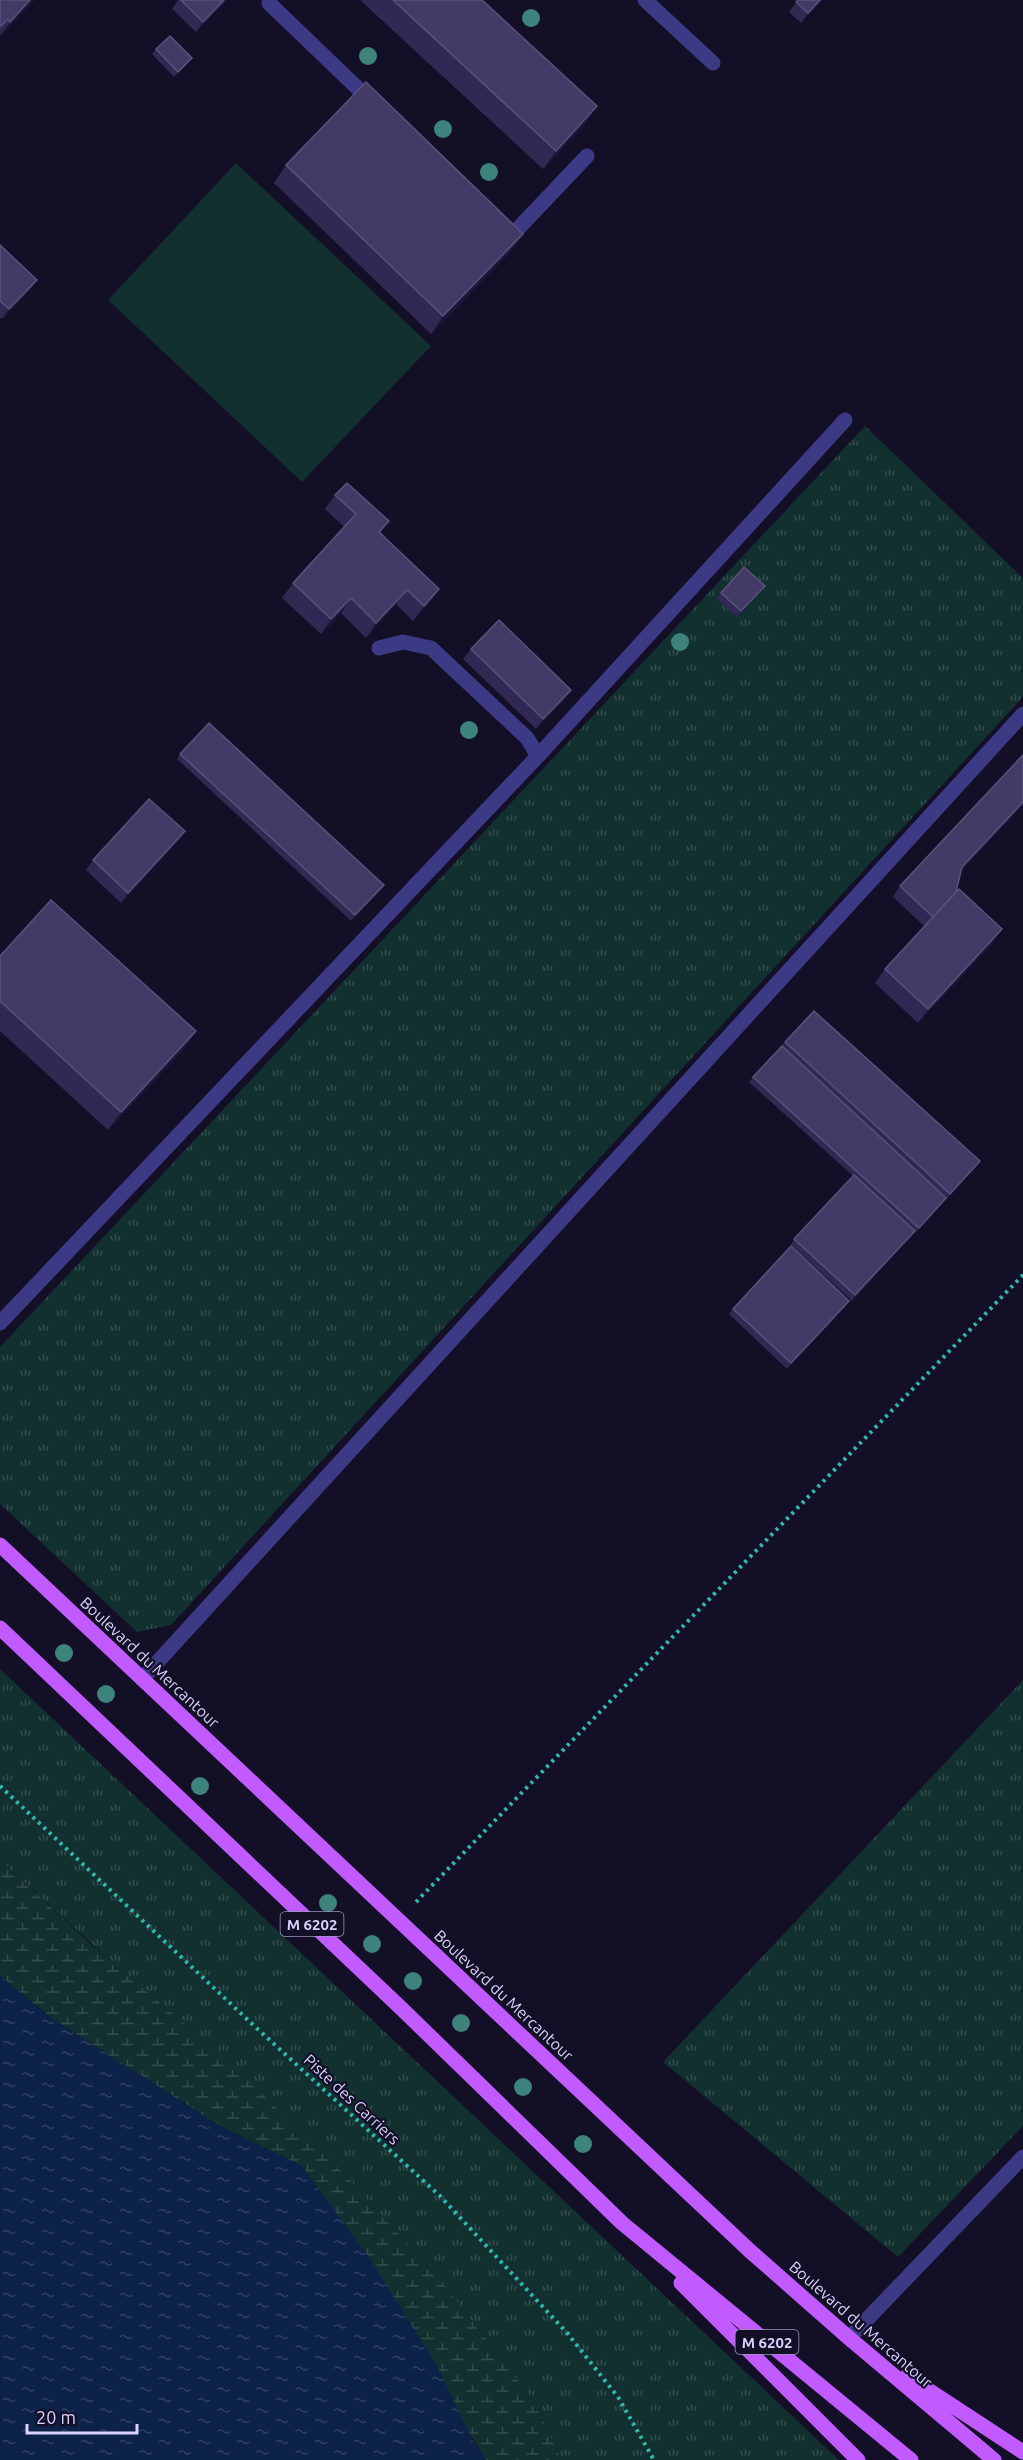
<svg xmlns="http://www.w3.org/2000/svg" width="1023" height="2460" font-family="Ubuntu,sans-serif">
<defs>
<pattern id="grass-tufts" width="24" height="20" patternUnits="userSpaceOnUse" patternTransform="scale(1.5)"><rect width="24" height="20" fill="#12302f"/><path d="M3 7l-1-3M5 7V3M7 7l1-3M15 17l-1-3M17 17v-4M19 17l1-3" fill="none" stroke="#344d4e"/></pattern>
<pattern id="wetland-marsh" width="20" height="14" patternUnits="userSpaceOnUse" patternTransform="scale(1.5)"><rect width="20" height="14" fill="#12302f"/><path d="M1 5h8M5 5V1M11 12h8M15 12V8" fill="none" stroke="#344d4e"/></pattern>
<pattern id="water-ripples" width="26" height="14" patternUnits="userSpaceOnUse" patternTransform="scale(1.5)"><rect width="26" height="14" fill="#0c2248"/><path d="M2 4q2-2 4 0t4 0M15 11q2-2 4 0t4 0" fill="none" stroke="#2f4163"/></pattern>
</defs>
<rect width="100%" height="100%" fill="#130f26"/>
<path fill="url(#grass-tufts)" d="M865,426L1023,578V697L171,1625L137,1632L0,1504V1347Z
M0,1669L839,2460H561L536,2404L438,2277L342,2172L0,1860Z
M1023,1680V2126L898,2257L663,2062Z"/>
<path fill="url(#wetland-marsh)" d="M0,1860L94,1947L227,2060L342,2172L438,2277L536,2404L561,2460H486L302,2166L220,2126L51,2018L0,1976Z"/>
<path fill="#12302f" d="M236,163L431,346L302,482L108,300Z"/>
<path fill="url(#water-ripples)" d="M0,1976L51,2018L220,2126L302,2166L370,2259L436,2364L473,2441L486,2460H0Z"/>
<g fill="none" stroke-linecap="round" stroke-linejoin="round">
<path stroke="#2fb8b0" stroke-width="4" stroke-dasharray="3 4.5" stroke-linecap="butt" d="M0,1786L250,2022L440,2196L568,2334L618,2397L654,2460
M416,1902L1023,1275"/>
<path stroke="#3d3a85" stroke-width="15" d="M270,0L269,3L373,103
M645,0L713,63
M505,230L511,236L587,156
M379,648L403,642L431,648L527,738L538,756
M0,1323L538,756L845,420
M142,1679L1023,714
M849,2338L1023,2157"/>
<path stroke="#c25bff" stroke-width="15" d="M0,1545L750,2251L849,2338L994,2460
M0,1628L402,2009L622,2223L911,2460
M681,2283L858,2460
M907,2376L1023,2452"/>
</g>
<g fill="#3d827b">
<circle cx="531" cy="18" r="9"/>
<circle cx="368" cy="56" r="9"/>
<circle cx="443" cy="129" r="9"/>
<circle cx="489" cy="172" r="9"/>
<circle cx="680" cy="642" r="9"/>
<circle cx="469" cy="730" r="9"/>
<circle cx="64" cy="1653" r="9"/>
<circle cx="106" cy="1694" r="9"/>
<circle cx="200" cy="1786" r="9"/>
<circle cx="328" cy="1903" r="9"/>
<circle cx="372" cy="1944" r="9"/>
<circle cx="413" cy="1981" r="9"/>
<circle cx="461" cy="2023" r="9"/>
<circle cx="523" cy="2087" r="9"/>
<circle cx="583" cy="2144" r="9"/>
</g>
<path fill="#312854" d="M0,0H34L0,36Z
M178,0H227L196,32L172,9Z
M360,0H482L597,106L584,125L543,169Z
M798,0H822L801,23L789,12Z
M156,49L188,63L174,77L152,54Z
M286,165L523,234L510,252L431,334L274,183Z
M0,245L30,290L2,319L0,318Z
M335,495L389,521L380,533L439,589L429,603L413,621L396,604L366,638L341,613L321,634L282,598L293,583L344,527L325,509Z
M765,586L761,591L737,617L717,599L721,593Z
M471,649L571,690L564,700L536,729L463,659Z
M180,754L384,885L380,890L351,921L177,759Z
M1023,805L961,871L956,892L992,944L918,1023L875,983L885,969L924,926L893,897L900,886Z
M185,831L178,841L121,903L86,870L93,860Z
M0,956L196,1031L183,1050L108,1130L0,1031Z
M785,1042L980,1161L977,1166L946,1199L915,1233L914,1232L852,1301L791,1245L794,1239L853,1176L749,1082L753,1077Z
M846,1306L787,1369L729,1314L733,1309Z"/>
<path fill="#1d163a" d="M30,0H34L0,36L10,22Z
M224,0H227L196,32L203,22Z
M820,0H822L801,23L808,13Z
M192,58L188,63L174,77L178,72Z
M597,106L584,125L543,169L556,151Z
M523,234L510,252L431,334L443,316Z
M37,280L30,290L2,319L9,309Z
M389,521L379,535V532Z
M765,586L761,591L737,617L741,611Z
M439,589L429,603L413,621L424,606Z
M407,590L396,604L366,638L376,623Z
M351,598L341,613L321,634L331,619Z
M571,690L564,700L536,729L543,719Z
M1023,802V805L955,877L962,867Z
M185,831L178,841L121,903L128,893Z
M384,885L380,890L351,921L355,915Z
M1002,929L992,944L918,1023L928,1009Z
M196,1031L183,1050L108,1130L121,1112Z
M980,1161L977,1166L946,1199L950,1194Z
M946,1198L942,1204L915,1233L919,1228Z
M915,1231L911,1236L852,1301L855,1295Z
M849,1301L846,1306L787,1369L791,1363Z"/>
<path fill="#433a66" stroke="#5a527e" stroke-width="1.5" d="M0,0H30L10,22L8,19L1,26L0,25Z
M181,0H224L203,22Z
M393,0H482L597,106L556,151Z
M798,0H820L808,13L796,2Z
M170,36L192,58L178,72L156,49Z
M366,82L523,234L443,316L286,165Z
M0,245L37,280L9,309L0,301Z
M347,483L389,521L379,532L439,589L424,606L407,590L376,623L351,598L331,619L293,583L356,514L335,495Z
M744,567L765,586L741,611L721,593Z
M499,620L571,690L543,719L471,649Z
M209,723L384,885L355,915L180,754Z
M1023,755V802L962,867L956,892L933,917L900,886Z
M149,799L185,831L128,893L93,860Z
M959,889L1002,929L928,1009L885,969Z
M51,900L196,1031L121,1112L0,1001V956Z
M814,1011L980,1161L950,1194L785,1042Z
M782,1046L946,1198L919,1228L753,1077Z
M854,1175L915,1231L855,1295L794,1239Z
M791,1246L849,1301L791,1363L733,1309Z"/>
<g text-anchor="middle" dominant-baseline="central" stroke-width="4.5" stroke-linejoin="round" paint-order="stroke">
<g fill="#130f26" stroke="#9e99be" stroke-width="1.5">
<rect x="280.5" y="1912" width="63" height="24" rx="4.5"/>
<rect x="735.5" y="2330" width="63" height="24" rx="4.5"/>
</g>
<g font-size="15" font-weight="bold" fill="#d9d4ff">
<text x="312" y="1924">M 6202</text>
<text x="767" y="2342">M 6202</text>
</g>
<g font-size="16" fill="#d9d4ff" stroke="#130f26">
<text transform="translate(150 1662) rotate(43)">Boulevard du Mercantour</text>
<text transform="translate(504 1995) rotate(43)">Boulevard du Mercantour</text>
<text transform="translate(352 2099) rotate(43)">Piste des Carriers</text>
<text transform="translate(861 2324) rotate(41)">Boulevard du Mercantour</text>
</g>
</g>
<path d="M27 2424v9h110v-9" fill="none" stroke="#d9d4ff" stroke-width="3"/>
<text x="36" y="2424" font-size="18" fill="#d9d4ff" stroke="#130f26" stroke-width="4.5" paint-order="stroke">20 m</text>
</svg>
